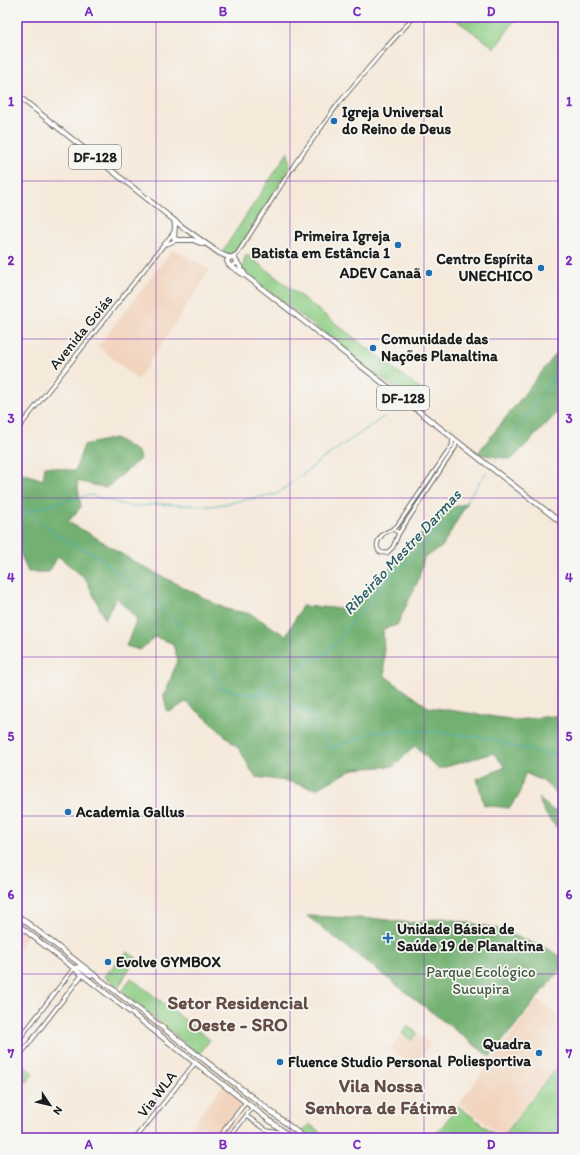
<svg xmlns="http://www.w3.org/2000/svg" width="580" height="1155" font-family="Itim,sans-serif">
<rect width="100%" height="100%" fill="#f6f6f2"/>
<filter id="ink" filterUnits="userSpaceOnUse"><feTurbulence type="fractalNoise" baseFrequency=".025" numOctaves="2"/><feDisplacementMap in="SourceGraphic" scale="8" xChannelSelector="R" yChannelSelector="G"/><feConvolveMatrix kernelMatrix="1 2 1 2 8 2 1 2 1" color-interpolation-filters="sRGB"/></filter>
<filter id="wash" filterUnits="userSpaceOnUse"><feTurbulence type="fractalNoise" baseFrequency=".012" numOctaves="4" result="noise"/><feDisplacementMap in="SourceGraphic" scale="16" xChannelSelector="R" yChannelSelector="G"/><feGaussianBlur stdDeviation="0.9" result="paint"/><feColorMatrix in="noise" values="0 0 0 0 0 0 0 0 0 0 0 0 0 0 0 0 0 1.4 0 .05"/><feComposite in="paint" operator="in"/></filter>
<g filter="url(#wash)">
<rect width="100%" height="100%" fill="#f5e9da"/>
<path fill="#f2d4be" d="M173,249L210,270L138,380L98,346Z
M17,925L29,935L17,950Z
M538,1000L563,1020V1057L502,1136L459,1103Z
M407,1026L431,1044L415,1065H412L390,1049Z
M222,1086L247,1104L221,1138H182Z"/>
<path fill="#8fce85" stroke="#567550" d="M452,17H517L495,48Z
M288,152L290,168L237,250C231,255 229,256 222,252Z
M246,254L428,395L419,407L242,270Z
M127,952L137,958L127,972L119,987L104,976Z
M131,978L210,1040L199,1054L122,992Z
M407,1026L417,1033L412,1040L402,1033Z
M563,1059V1138H502Z
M21,1064L33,1073L27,1082L17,1074V1070Z
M458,1106L500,1138H433Z
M309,1124L328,1138H308L302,1133Z"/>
<path fill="#73b172" stroke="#486647" d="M563,345V407L512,459L477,454Z
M115,438L138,452L140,459L106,488L77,481L81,507L68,522L90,534L136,563L226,609L251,614L286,636L302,606L352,609L442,511L467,503L442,547L424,558L418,581L397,625L383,629L385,676L428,707L516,720L563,715V800L543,781L525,773L519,795L509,808L484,805L477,779L505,767L493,753L438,769L415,746L394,766L354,769L316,789L286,781L255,777L240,750L206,718L186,702L171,711H167L164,696L178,659L172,643L155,637L140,650L126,646L137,619L116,597L105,620L86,579L58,556L49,572H28L17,545V471L43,480L45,466L75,471L84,445Z
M538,798L554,811L563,807V833C549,821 545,814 538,798Z
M307,916L379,919L409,923L443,918L495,928L550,950L563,958V966L490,1057Z"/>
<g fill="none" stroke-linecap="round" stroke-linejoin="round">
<path stroke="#40afbc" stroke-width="1" d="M495,461L563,364
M17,503L59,537L97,556L191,634L222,688L253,695L270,694L315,716L328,749L376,732L416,730L489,738L508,745L563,758
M27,511L90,495L131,507L158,504L212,506L277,494L321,460L385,416
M253,694L293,670L327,653L386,582L457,514L486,473"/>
</g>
</g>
<g filter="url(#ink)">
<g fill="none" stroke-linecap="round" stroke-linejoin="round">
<defs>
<path id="minor" d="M167,244L177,240
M231,257L237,254L241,248L296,162L318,132L338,104L382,52L414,17
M17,430L174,232
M393,529L397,526L452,446L453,437
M393,529L399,533L393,547L387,553C375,554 375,543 382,535C385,532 389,531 393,529Z
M399,533L455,448L457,441
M17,1042L74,968
M17,1059L82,975
M246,1116L267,1130L285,1133
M136,1138L195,1063
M218,1138L246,1102
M229,1138L253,1107"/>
<path id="major" d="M17,95L180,225L219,253L228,257L235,258L236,263L232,266
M174,220L175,225L174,238L177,240H193L203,244
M230,257L227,261L229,265L246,276L563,524
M237,262L246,276
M17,915L305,1138
M17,924L292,1138
M74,968L79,967L91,975"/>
</defs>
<use href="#minor" stroke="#68645e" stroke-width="5"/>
<use href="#major" stroke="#68645e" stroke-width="6"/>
<use href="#minor" stroke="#fff" stroke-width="3"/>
<use href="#major" stroke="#fff" stroke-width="4"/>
</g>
</g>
<path fill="none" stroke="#7b2cbf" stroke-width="1" stroke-opacity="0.55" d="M156,17V1138M290,17V1138M424,17V1138M17,181H563M17,339H563M17,498H563M17,657H563M17,816H563M17,974H563"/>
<g fill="#1f6fb2" stroke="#f6f6f2" stroke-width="1.5">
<circle cx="334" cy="121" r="4"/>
<circle cx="398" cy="245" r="4"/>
<circle cx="541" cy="268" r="4"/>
<circle cx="429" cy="273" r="4"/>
<circle cx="373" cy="348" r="4"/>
<circle cx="68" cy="812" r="4"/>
<path d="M386 932h4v4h4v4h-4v4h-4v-4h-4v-4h4z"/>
<circle cx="108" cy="962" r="4"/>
<circle cx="539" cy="1053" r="4"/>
<circle cx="280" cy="1062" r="4"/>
</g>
<g text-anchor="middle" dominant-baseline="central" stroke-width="3.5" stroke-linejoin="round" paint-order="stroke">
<g fill="#f6f6f2" stroke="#5d5d5c" stroke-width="1">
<rect x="69" y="145" width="52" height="24" rx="3"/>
<rect x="377" y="386" width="52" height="24" rx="3"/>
</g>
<g font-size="14" font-weight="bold" fill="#1c1c1c">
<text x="95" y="157">DF-128</text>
<text x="403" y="398">DF-128</text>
</g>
<g font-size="15" font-weight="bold" fill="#1c1c1c" stroke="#f6f6f2" text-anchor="start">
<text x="342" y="112">Igreja Universal<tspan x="342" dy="17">do Reino de Deus</tspan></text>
<text x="390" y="236" text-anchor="end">Primeira Igreja<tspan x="390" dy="17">Batista em Estância 1</tspan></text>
<text x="533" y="259" text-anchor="end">Centro Espírita<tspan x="533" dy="17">UNECHICO</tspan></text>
<text x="421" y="273" text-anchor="end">ADEV Canaã</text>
<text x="381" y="339">Comunidade das<tspan x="381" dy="17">Nações Planaltina</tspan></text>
<text x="76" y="812">Academia Gallus</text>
<text x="397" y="929">Unidade Básica de<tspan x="397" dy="17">Saúde 19 de Planaltina</tspan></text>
<text x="116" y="962">Evolve GYMBOX</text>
<text x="531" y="1044" text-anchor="end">Quadra<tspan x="531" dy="17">Poliesportiva</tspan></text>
<text x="288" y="1062">Fluence Studio Personal</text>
</g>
<g font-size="15" fill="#1c1c1c" stroke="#f6f6f2">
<text transform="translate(81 332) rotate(-51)">Avenida Goiás</text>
<text transform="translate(157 1094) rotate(-52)">Via WLA</text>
</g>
<g font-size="15" fill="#445a41" stroke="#f6f6f2">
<text x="481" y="972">Parque Ecológico<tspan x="481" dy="17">Sucupira</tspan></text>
</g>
<g font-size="16" font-style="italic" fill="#2c5e64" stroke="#f6f6f2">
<text transform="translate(402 552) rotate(-47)">Ribeirão Mestre Darmas</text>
</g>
<g font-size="19" font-weight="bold" fill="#654c44" stroke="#f6f6f2">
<text x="238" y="1002">Setor Residencial<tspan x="238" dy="22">Oeste - SRO</tspan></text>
<text x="381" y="1085">Vila Nossa<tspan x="381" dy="22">Senhora de Fátima</tspan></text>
</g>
</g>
<rect width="580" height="1155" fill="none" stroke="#f6f6f2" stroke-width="44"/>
<g transform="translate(50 1105) rotate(125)" stroke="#f6f6f2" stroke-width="3" paint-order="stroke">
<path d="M0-3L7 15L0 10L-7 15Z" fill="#1c1c1c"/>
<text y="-6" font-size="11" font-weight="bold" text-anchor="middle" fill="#1c1c1c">N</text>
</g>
<rect x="22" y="22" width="536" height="1111" fill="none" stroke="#7b2cbf" stroke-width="1.5"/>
<g font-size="13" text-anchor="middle" font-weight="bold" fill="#7b2cbf">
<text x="89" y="16">A</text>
<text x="223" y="16">B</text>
<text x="357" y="16">C</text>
<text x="491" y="16">D</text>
<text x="11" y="106">1</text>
<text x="569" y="106">1</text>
<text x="11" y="265">2</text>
<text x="569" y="265">2</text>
<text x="11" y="423">3</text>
<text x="569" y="423">3</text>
<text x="11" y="582">4</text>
<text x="569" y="582">4</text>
<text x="11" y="741">5</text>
<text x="569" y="741">5</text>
<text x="11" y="899">6</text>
<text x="569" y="899">6</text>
<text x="11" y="1058">7</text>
<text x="569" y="1058">7</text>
<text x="89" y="1149">A</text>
<text x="223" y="1149">B</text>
<text x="357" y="1149">C</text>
<text x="491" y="1149">D</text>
</g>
</svg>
